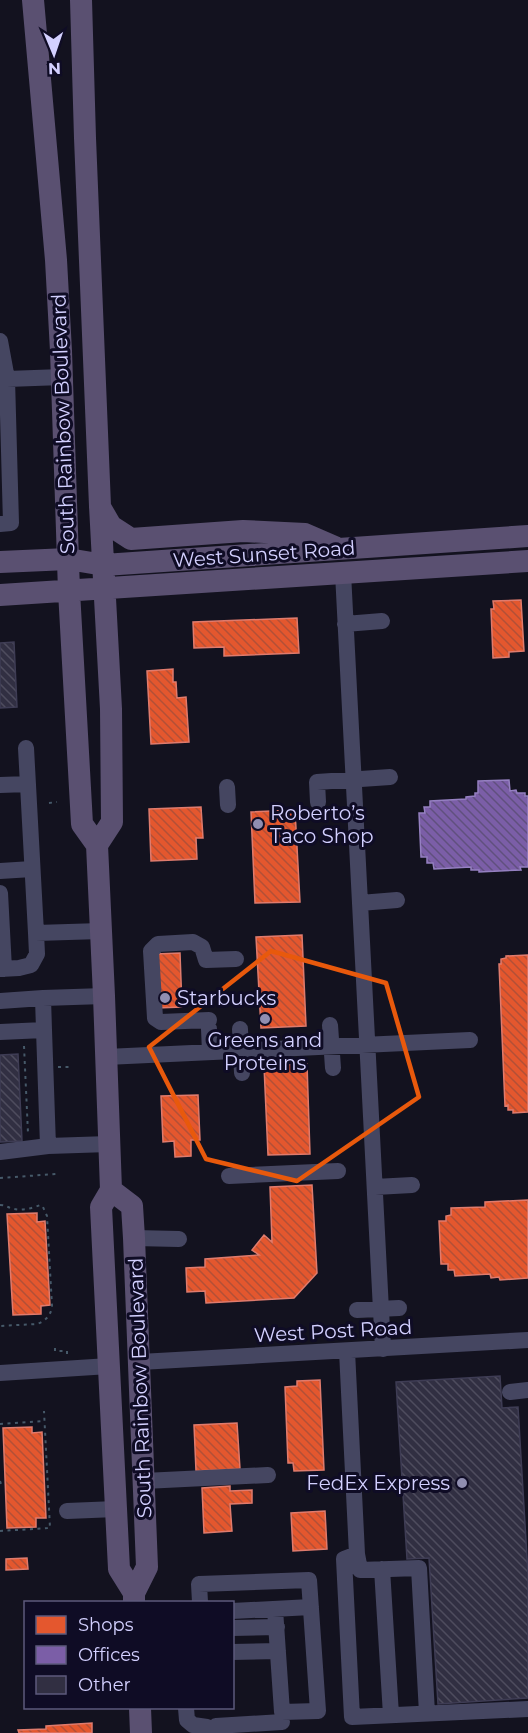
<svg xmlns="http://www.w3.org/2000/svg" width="528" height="1733" font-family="Montserrat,sans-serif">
<defs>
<pattern id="shops-back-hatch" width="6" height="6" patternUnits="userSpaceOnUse" patternTransform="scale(1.5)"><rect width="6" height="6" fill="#e4572e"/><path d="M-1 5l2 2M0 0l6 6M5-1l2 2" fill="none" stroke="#b25037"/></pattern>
<pattern id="offices-back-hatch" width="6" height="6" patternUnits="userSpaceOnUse" patternTransform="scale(1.5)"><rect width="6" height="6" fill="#7b5ea7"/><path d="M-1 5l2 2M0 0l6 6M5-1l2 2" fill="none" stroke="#60507e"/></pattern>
<pattern id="building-back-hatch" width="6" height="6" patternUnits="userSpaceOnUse" patternTransform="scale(1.5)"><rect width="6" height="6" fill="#312f42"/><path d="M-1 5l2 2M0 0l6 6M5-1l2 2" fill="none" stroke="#4e4c5e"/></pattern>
</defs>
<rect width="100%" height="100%" fill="#13121f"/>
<path fill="url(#shops-back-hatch)" stroke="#df7b6d" stroke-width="1.5" d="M521,600L524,651L509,652V657L493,658L491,609H494L493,601Z
M297,618L299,653L224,656V647L194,648L193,622Z
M173,669V682H176L177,698L186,697L189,742L151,744L147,671Z
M201,807L203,838H196L197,859L151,861L149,809Z
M295,810L300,902L255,903L251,812Z
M302,935L306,1026L261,1028L256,937Z
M180,953L182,1007L157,1008L155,954Z
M528,955V1112L513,1113V1110H508V1105L505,1106L499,964H501V959L506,958V956Z
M307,1064L310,1154L268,1155L264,1066Z
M198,1095L200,1140H191V1156L175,1157L174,1141L163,1142L161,1096Z
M312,1185L317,1273L294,1298L206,1303L205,1291L187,1292L186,1268L205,1267V1259L259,1255L252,1250L264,1235L272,1242L270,1187Z
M528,1200V1278L500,1280L499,1277L491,1278L490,1274L455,1276L454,1270H448V1264H441L439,1221H446V1216L451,1215V1208L485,1207V1202Z
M37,1213V1222L45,1221L50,1305L41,1306V1314L13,1315L7,1214Z
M320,1380L324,1470L294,1471L293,1463H288L285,1387L297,1386V1381Z
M237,1423L240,1469L196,1471L194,1425Z
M32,1427V1433L42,1432L46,1518H36V1527L7,1528L3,1428Z
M230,1486V1491L252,1490V1503L230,1504L232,1531L204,1533L202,1488Z
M325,1511L327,1549L293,1551L291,1513Z
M27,1558L28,1569L6,1570V1559Z
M92,1723V1733H19L18,1730L46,1729V1726Z"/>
<path fill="url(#offices-back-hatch)" stroke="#9580c1" stroke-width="1.5" d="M509,780L510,791L516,790L517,793H525V796H528V867H520L521,870L479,872V870H471V867L434,869L433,863H427V857H421L419,813H425L424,807H430V801L466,799V797L475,796V793H478V781Z"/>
<path fill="url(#building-back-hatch)" stroke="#3e3c54" stroke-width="1.5" d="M14,642L17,707L0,708V643Z
M18,1054L22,1141L0,1142V1055Z
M500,1376L502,1408L518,1407L528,1574V1698L438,1704L429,1558L407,1559L396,1382Z"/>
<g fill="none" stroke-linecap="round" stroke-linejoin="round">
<path stroke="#465969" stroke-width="2" stroke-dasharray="3 4.5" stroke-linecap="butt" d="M49,803L57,802
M24,1046L28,1133
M58,1067H71
M0,1178L56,1174
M0,1205C7,1205 8,1208 14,1209C22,1211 33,1208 40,1205L43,1207L47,1216L52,1306C51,1316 45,1321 37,1324L0,1326
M55,1348V1351H67V1354
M0,1424L44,1421
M0,1481L1,1484L0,1488
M0,1531L50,1528L44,1411"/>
<path stroke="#454661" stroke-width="16" d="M0,341L7,379L62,377
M0,524L11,523L7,379
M343,573L383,1349
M345,624L382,621
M26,748L36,933L101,931
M0,785L28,784
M227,787L228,805
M318,802L317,782L390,777
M0,871L32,869
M0,893L4,969
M360,903L397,900
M0,969L19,968L31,965L37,954L36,933
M0,1001L43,998
M209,1020L161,1022L155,1018L151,951L158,944L193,942L202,947L206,960L236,959
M330,1025L333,1068
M209,1029L210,1052
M240,1029L242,1073
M44,1030L43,998L104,996
M0,1032L44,1030L48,1146
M106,1057L470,1040
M0,1152L48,1146L109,1144
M229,1176L338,1171
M375,1187L412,1185
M134,1238L179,1239
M357,1310L399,1308
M347,1351L357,1554L344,1559L352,1717L528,1709
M140,1362L528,1340
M0,1373L109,1366
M510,1392L528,1390
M144,1481L268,1475
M67,1511L116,1509
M357,1554L360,1570L419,1568L427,1713
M382,1569L391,1715
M200,1602L199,1584L309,1580L318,1711L282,1712L275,1609
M232,1611L311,1607
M232,1628L277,1627
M232,1652L278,1651
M186,1708L187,1720L193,1725L207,1727
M216,1726L282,1722"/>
<path stroke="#5a5071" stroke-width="22" d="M33,0L56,260L61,351L69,591L82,824L97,845L104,996L111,1190L101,1207L119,1569L134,1593V1602
M81,0L85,138L100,506L111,709L112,822L97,845
M100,507L111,526L131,539L243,531L305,534L335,547
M0,562L68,559L104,565L528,536
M0,595L528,561
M111,1190L132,1206L134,1238L147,1567L134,1593
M140,1708L141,1733"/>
</g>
<path fill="none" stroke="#e8590c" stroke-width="4.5" stroke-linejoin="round" d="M271,951L386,983L419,1097L297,1181L206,1159L149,1047Z"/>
<g fill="#908eb1" stroke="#0f0c25" stroke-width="2">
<circle cx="258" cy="824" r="6"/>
<circle cx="165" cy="998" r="6"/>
<circle cx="265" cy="1019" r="6"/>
<circle cx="462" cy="1483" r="6"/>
</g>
<g text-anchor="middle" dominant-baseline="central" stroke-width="6" stroke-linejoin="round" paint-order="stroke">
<g font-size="20" fill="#d3d0ff" stroke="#0f0c25">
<text transform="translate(63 424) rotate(-92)">South Rainbow Boulevard</text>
<text transform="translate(264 554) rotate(-4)">West Sunset Road</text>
<text transform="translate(333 1331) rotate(-3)">West Post Road</text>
<text transform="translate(140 1388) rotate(-92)">South Rainbow Boulevard</text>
</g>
<g font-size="20" fill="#d3d0ff" stroke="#0f0c25" text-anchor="start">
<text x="270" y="813">Roberto’s<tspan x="270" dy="23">Taco Shop</tspan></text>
<text x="177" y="998">Starbucks</text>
<text x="265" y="1040" text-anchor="middle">Greens and<tspan x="265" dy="23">Proteins</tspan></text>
<text x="450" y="1483" text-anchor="end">FedEx Express</text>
</g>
</g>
<rect x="24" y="1601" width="210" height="108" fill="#0f0c25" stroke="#5d5a7c" stroke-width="1.5"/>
<rect x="36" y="1616" width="30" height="18" fill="#e4572e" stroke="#5d5a7c" stroke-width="1.5"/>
<text x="78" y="1631" font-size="18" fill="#d3d0ff">Shops</text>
<rect x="36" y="1646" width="30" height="18" fill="#7b5ea7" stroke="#5d5a7c" stroke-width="1.5"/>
<text x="78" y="1661" font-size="18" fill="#d3d0ff">Offices</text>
<rect x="36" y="1676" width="30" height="18" fill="#312f42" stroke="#5d5a7c" stroke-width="1.5"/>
<text x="78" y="1691" font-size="18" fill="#d3d0ff">Other</text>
<g transform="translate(54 54) rotate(178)" stroke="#0f0c25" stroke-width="4.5" paint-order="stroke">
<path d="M0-4.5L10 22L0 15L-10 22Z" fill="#d3d0ff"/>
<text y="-9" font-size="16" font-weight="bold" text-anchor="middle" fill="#d3d0ff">N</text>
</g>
</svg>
